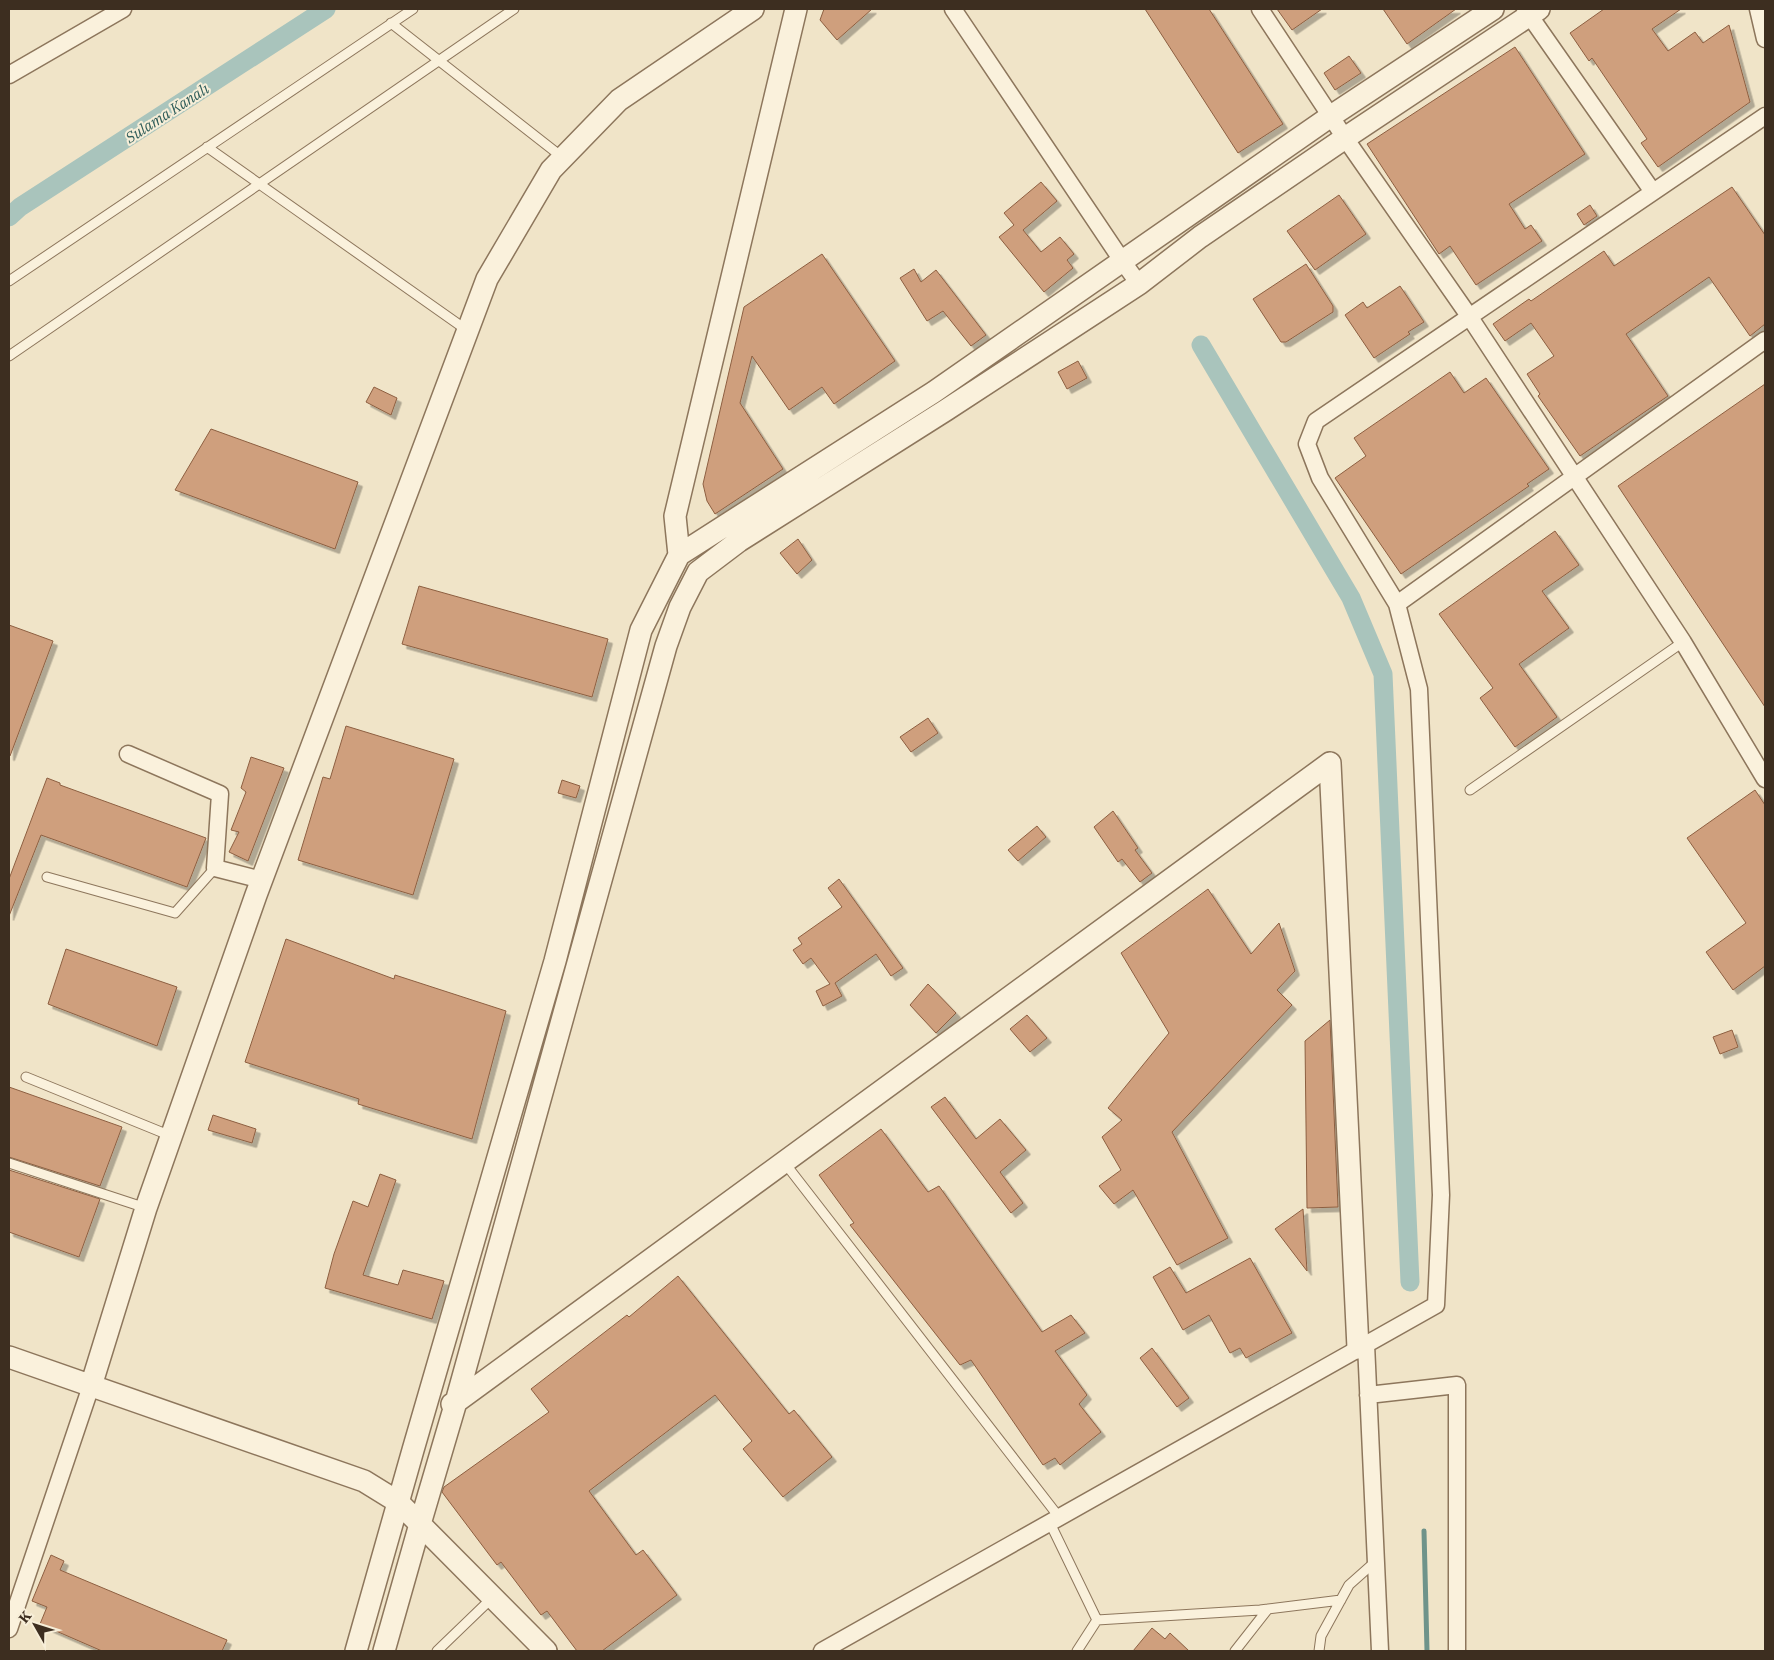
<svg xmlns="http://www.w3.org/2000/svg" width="1774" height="1660" font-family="'IBM Plex Serif',serif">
<defs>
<filter id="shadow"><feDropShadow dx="4.5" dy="4.5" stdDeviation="0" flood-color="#0004"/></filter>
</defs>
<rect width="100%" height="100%" fill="#f0e4c8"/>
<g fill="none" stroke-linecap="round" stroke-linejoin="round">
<path stroke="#6f938a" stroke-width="5" d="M1424,1531L1427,1651"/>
<path stroke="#a9c4bc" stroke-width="19" d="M9,217L20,207L326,9
M1201,345L1351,598L1383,674L1410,1282"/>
</g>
<path fill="#cf9f7d" stroke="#8d5f41" filter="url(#shadow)" d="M824,9H872L837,40L820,20Z
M1145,9H1209L1283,124L1238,153Z
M1277,9H1322L1292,30Z
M1383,9H1456L1407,44Z
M1604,9H1681L1652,29L1668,51L1695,32L1703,43L1729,25L1750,102L1658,167L1641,143L1647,139L1592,58L1589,61L1570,33Z
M1515,47L1585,154L1509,204L1525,229L1531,225L1542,241L1476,285L1450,246L1439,254L1367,144Z
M1349,56L1361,73L1335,90L1324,73Z
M1041,182L1057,201L1023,230L1041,252L1060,237L1074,254L1067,260L1073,268L1044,292L999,237L1014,225L1004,213Z
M1732,187L1765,235V324L1750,336L1709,277L1626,334L1668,396L1580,456L1538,396L1540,394L1527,374L1554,356L1531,323L1505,341L1493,324L1529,299L1531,301L1604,251L1614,266Z
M1339,195L1366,234L1315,270L1287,231Z
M1590,205L1597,216L1584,225L1577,214Z
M822,254L895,361L834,404L822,387L789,410L752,356L740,403L783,469L715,514L707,501L703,484L744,307Z
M1306,264L1333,306V312L1286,342H1281L1253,299Z
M914,269L921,282L936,270L986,335L971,346L943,311L927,321L900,278Z
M1400,286L1424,322L1408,332L1410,334L1374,358L1345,315L1363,302L1367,308Z
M1078,361L1087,378L1067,389L1058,372Z
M1450,372L1464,393L1486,378L1549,469L1527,484L1529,486L1401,574L1335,478L1366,456L1354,438Z
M1765,384V707L1618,486Z
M374,387L397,398L391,415L366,402Z
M211,429L358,482L335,549L175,490Z
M1555,531L1579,565L1542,591L1569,628L1519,664L1557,717L1515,747L1480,698L1493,688L1439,614Z
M798,539L812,560L797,574L780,553Z
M419,586L608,639L592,697L402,644Z
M9,625L53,641L10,756H9Z
M928,718L938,733L911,752L900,737Z
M346,726L454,759L413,895L298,860L323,777L330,779Z
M251,757L284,768L248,861L229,852L239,832L231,830L246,792L241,788Z
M47,778L60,783V785L206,838L187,887L41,835L9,916V879Z
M562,780L580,786L576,798L558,793Z
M1755,790L1765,805V966L1733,990L1706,952L1746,923L1687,838Z
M1113,811L1138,848L1135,850L1152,873L1140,882L1122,859L1118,862L1094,827Z
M1037,826L1046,837L1018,861L1008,850Z
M839,879L903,968L891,976L876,954L835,983L842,996L823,1006L816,991L830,984L811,958L803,964L793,950L802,944L798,938L842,907L828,888Z
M1208,889L1251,954L1279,923L1295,971L1277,990L1292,1005L1172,1132L1228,1238L1177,1265L1133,1190L1114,1204L1099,1186L1121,1170L1102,1137L1122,1120L1108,1108L1169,1033L1121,953Z
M286,939L394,979L395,975L506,1011L472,1139L358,1104L359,1099L245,1062Z
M66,949L177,987L157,1046L48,1004Z
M928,984L956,1013L936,1033L910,1005Z
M1027,1015L1047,1038L1030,1052L1010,1029Z
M1330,1020L1338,1207L1307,1208L1305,1041Z
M1732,1030L1738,1047L1720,1054L1713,1037Z
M9,1087L122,1127L100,1186L9,1157Z
M945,1097L976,1139L1000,1119L1026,1150L1000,1172L1023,1203L1011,1213L931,1107Z
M213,1115L256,1129L252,1143L208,1130Z
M881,1129L928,1192L939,1186L1042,1332L1071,1315L1085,1333L1055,1351L1087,1395L1079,1404L1101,1432L1060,1465L1055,1458L1043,1465L971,1360L960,1365L850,1225L854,1223L819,1175Z
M9,1170L100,1199L79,1257L9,1232Z
M380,1174L396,1180L363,1275L398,1285L403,1270L444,1281L432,1319L325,1288L334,1254L353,1201L368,1207Z
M1303,1209L1307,1271L1275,1229Z
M1250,1258L1292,1333L1246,1358L1240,1348L1230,1353L1209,1315L1183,1330L1153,1277L1170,1267L1186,1293Z
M678,1276L789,1414L794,1410L832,1457L783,1497L743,1449L752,1441L715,1395L589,1491L636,1555L643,1550L677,1595L602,1651H577L547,1611L541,1615L501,1562L497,1565L442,1492L444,1487L549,1412L531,1389L627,1315L629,1317Z
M1152,1348L1189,1398L1177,1407L1140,1358Z
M51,1555L64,1561L60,1570L227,1640L222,1651H102L40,1624L47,1607L32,1601Z
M1152,1628L1165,1639L1170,1633L1189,1651H1133Z"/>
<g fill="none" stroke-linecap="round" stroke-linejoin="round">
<defs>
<path id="service" d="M391,23L562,157
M207,147L468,331
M9,281L413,9
M9,356L514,9
M1470,790L1683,642
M47,877L175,913L215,868
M26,1077L171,1136
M784,1162L1059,1517
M9,1163L146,1208
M1050,1523L1097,1620
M437,1651L492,1598
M1077,1651L1097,1620L1260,1610L1341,1600
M1235,1651L1268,1609
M1319,1651L1321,1636L1349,1585L1376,1561"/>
<path id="minor" d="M953,9L1123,262L1139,284
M1260,9L1345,138L1469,316L1683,642L1765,779
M1525,9L1653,192
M1758,9L1765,39
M9,75L123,9
M1397,604L1765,340
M128,754L220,794L215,868L262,880
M1366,1344L1380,1651
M1368,1395L1457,1385V1651
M9,1629L91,1386
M822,1651L1436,1305L1441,1195L1419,689L1397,604L1320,478L1307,444L1316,421L1765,116"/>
<path id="tertiary" d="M679,555L675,516L796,9
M1330,763L1358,1348
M9,1357L364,1481L398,1502L546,1651
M91,1386L146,1208L256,895L487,279L551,170L619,100L753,9
M452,1404L456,1402L1330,763
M356,1651L413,1450L555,961L641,630L679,555L934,392L1331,116L1493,9
M384,1651L420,1524L456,1402L666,646L680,607L698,572L739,541L946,410L1139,284L1200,237L1345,138L1539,9"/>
</defs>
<use href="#service" stroke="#8d765c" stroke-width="11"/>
<use href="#minor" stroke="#8d765c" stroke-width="19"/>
<use href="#tertiary" stroke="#8d765c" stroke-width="24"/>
<use href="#service" stroke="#faf1dc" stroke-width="9"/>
<use href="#minor" stroke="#faf1dc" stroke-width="16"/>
<use href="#tertiary" stroke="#faf1dc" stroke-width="21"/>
</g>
<g text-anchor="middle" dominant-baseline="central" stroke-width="4" stroke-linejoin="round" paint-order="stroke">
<g font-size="15" font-style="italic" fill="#2f5d5a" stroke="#f7eed8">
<text transform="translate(167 113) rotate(-33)">Sulama Kanalı</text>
</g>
</g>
<rect width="1774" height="1660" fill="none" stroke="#3d2e20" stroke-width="20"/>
<g transform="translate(35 1625) rotate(309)" stroke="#f7eed8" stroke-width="4" paint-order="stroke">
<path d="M0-4L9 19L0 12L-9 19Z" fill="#3d2e20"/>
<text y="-8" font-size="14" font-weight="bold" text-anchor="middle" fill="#3d2e20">K</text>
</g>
</svg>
